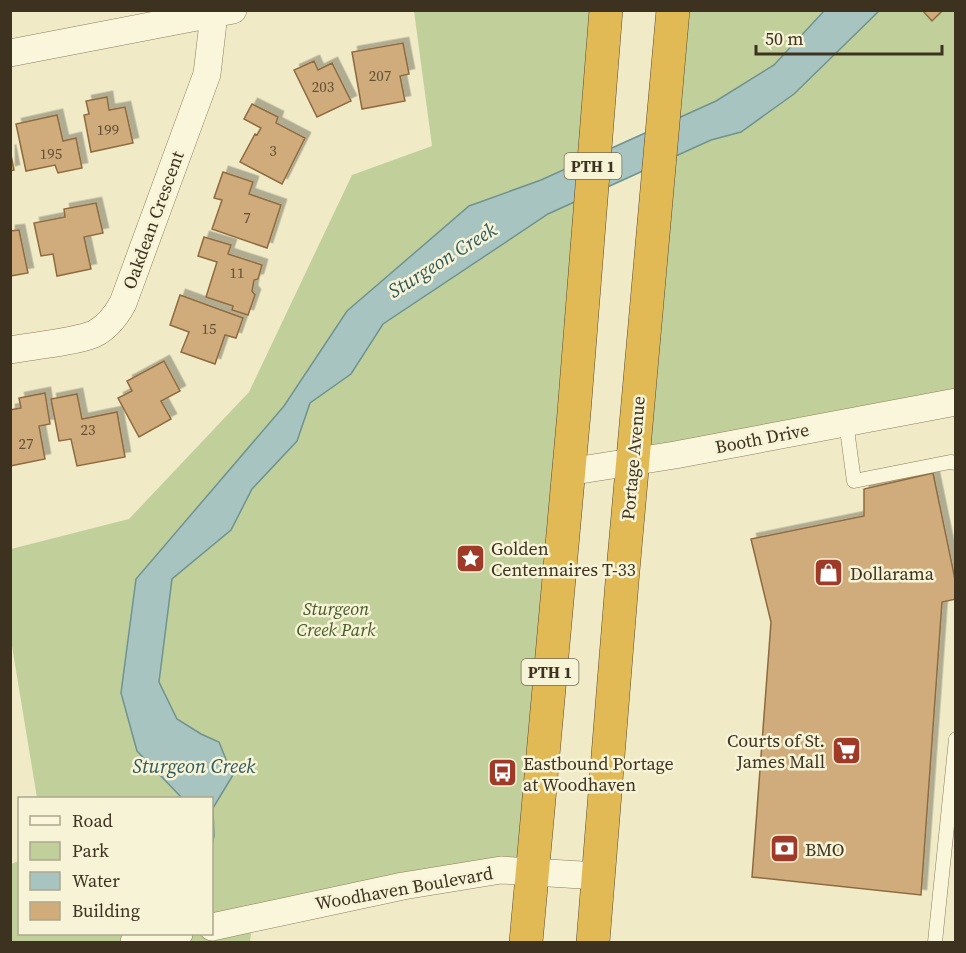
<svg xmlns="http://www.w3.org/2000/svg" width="966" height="953" font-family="'Source Serif 4',serif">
<defs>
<filter id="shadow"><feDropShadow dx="5.5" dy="-5.5" stdDeviation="0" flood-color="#0004"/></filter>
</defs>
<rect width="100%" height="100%" fill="#f0eac7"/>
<path fill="#c1d09a" d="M414,11H606L532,872L253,918L250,942H11V864L19,861L20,934H212V798H37L11,640V549L129,519L249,392L352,175L432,146Z
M673,11H955V402L633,462Z"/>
<path fill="#a8c4c0" stroke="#6e9390" stroke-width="1.5" d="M824,11H879L794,94L741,132L711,140L548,214L383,324L351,374L310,403L297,441L252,489L231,530L172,579L159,682L177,719L201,734L219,742L229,767L236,770L213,808L214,836L212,845V798H182L137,751L121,693L136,579L284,406L347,311L469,206L541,180L716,101L774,65Z"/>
<path fill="#d0ac7b" stroke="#8e6b40" stroke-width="1.5" filter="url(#shadow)" d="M922,10H943L932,21Z
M403,43L409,74L400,76L405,101L362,109L352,52Z
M314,61L318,70L332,63L351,101L317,117L294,70Z
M107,97L109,110L125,107L133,143L91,152L84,115L89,114L86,101Z
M252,104L278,117L276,123L305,138L282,184L240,162L255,134L257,135L261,128L244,119Z
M57,115L63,141L76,138L82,168L58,173L55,165L26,171L16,124Z
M10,150L14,170L10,171Z
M223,172L253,182L249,194L281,205L267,248L212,229L222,200L214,198Z
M96,203L103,233L84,237L91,269L57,276L53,254L41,256L34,223L65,217L64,209Z
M19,230L28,273L10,276V231Z
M204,237L231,245L228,254L262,265L258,279L254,280L252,291L255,295L248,315L232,310L233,306L206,297L217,262L198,256Z
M180,295L243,318L236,338L225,335L215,364L181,352L189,332L170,325Z
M164,361L180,391L161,401L171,419L139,437L118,398L132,391L127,381Z
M45,393L50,424L39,426L45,459L10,466V410L21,408L19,398Z
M77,394L82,419L117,412L125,457L77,466L71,439L59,441L51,399Z
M933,473L956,584V599L942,602L921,895L752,877L771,622L751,539L864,516V489Z"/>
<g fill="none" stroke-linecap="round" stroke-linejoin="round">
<defs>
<path id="lane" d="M846,422L854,481L950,462L956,463
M935,942L956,739"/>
<path id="street" d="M10,53L233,10
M10,350C33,346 75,342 94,334C108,327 116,316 123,303L207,74L214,14
M568,472L675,455L956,402
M212,927L403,886L501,870L598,876
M134,942L179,934"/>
<path id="highway" d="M526,942L574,413L606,10
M593,942L622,582L673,10"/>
</defs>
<use href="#lane" stroke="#8d7d5b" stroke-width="15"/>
<use href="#street" stroke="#8d7d5b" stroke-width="28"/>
<use href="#highway" stroke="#5b4a2f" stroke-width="34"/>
<use href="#lane" stroke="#faf6db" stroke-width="14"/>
<use href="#street" stroke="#faf6db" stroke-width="27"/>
<use href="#highway" stroke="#e2ba55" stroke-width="33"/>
</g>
<defs>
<symbol id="sight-square" viewBox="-11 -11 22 22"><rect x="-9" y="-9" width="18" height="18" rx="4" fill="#9f3a28" stroke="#f7f3d7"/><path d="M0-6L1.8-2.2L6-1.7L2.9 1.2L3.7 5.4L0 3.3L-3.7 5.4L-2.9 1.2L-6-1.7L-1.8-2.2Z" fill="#fff"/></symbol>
<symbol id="shop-square" viewBox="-11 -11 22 22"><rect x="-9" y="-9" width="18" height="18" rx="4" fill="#9f3a28" stroke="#f7f3d7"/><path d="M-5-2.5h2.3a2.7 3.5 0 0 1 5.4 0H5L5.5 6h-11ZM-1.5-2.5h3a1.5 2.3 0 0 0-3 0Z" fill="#fff"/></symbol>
<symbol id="supermarket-square" viewBox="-11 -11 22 22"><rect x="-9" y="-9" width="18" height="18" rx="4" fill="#9f3a28" stroke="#f7f3d7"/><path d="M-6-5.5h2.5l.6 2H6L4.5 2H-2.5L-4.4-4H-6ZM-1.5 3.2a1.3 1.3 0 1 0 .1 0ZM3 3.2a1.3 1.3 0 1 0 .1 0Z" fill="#fff"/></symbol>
<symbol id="bus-square" viewBox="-11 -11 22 22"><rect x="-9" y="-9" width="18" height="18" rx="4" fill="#9f3a28" stroke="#f7f3d7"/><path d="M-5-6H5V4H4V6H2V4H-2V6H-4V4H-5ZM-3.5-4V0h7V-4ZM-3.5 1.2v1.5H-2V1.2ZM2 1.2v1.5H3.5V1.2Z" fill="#fff"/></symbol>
<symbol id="bank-square" viewBox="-11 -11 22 22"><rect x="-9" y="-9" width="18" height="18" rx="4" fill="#9f3a28" stroke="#f7f3d7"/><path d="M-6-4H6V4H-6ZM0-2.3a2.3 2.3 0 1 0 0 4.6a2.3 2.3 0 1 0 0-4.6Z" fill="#fff"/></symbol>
</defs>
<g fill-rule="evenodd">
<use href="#sight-square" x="454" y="542" width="33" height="33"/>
<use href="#shop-square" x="812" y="556" width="33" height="33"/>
<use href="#supermarket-square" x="830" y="734" width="33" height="33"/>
<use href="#bus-square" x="486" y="756" width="33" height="33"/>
<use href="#bank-square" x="768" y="832" width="33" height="33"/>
</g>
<g text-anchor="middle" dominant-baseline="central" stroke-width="5" stroke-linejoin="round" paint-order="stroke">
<g font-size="15" fill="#625036">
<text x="380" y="75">207</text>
<text x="323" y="86">203</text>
<text x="108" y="129">199</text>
<text x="273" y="150">3</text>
<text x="51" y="153">195</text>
<text x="247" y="217">7</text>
<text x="237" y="272">11</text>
<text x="209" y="328">15</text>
<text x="88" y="429">23</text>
<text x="26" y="443">27</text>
</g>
<g fill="#f7f3d7" stroke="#756c56" stroke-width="1.5">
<rect x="564.5" y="153" width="57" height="26" rx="4.5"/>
<rect x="521.5" y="659" width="57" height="26" rx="4.5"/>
</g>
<g font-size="16" font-weight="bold" fill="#3d321f">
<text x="593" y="166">PTH 1</text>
<text x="550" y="672">PTH 1</text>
</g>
<g font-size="18" fill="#3d321f" stroke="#f7f3d7">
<text transform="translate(153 220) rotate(-70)">Oakdean Crescent</text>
<text transform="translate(762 438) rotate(-11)">Booth Drive</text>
<text transform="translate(633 458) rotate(-85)">Portage Avenue</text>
<text transform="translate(404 888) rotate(-10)">Woodhaven Boulevard</text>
</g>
<g font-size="18" fill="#3d321f" stroke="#f7f3d7" text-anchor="start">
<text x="491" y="548">Golden<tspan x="491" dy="21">Centennaires T-33</tspan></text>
<text x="850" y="573">Dollarama</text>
<text x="825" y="740" text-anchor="end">Courts of St.<tspan x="825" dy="21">James Mall</tspan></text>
<text x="523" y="763">Eastbound Portage<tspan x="523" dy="21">at Woodhaven</tspan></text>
<text x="805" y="849">BMO</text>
</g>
<g font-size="18" font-style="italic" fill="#455a25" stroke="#f7f3d7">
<text x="336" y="608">Sturgeon<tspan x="336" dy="21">Creek Park</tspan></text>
</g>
<g font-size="20" font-style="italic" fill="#2e595d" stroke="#f7f3d7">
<text transform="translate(442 260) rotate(-32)">Sturgeon Creek</text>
<text x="194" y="766">Sturgeon Creek</text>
</g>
</g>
<rect width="966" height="953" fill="none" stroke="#3d321f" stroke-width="24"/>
<rect x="18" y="797" width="195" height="138" fill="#f7f3d7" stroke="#ada68d" stroke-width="1.5"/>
<rect x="30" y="816" width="30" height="9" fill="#faf6db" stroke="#ada68d" stroke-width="1.5"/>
<text x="72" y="827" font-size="18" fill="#3d321f">Road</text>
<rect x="30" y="842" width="30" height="18" fill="#c1d09a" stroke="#ada68d" stroke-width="1.5"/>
<text x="72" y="857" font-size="18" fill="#3d321f">Park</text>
<rect x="30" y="872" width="30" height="18" fill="#a8c4c0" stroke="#ada68d" stroke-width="1.5"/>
<text x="72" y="887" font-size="18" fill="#3d321f">Water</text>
<rect x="30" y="902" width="30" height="18" fill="#d0ac7b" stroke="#ada68d" stroke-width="1.5"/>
<text x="72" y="917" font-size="18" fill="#3d321f">Building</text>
<path d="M756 45v9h186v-9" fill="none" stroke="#3d321f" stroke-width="3"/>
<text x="765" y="45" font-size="18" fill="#3d321f" stroke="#f7f3d7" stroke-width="4.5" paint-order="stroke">50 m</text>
</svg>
